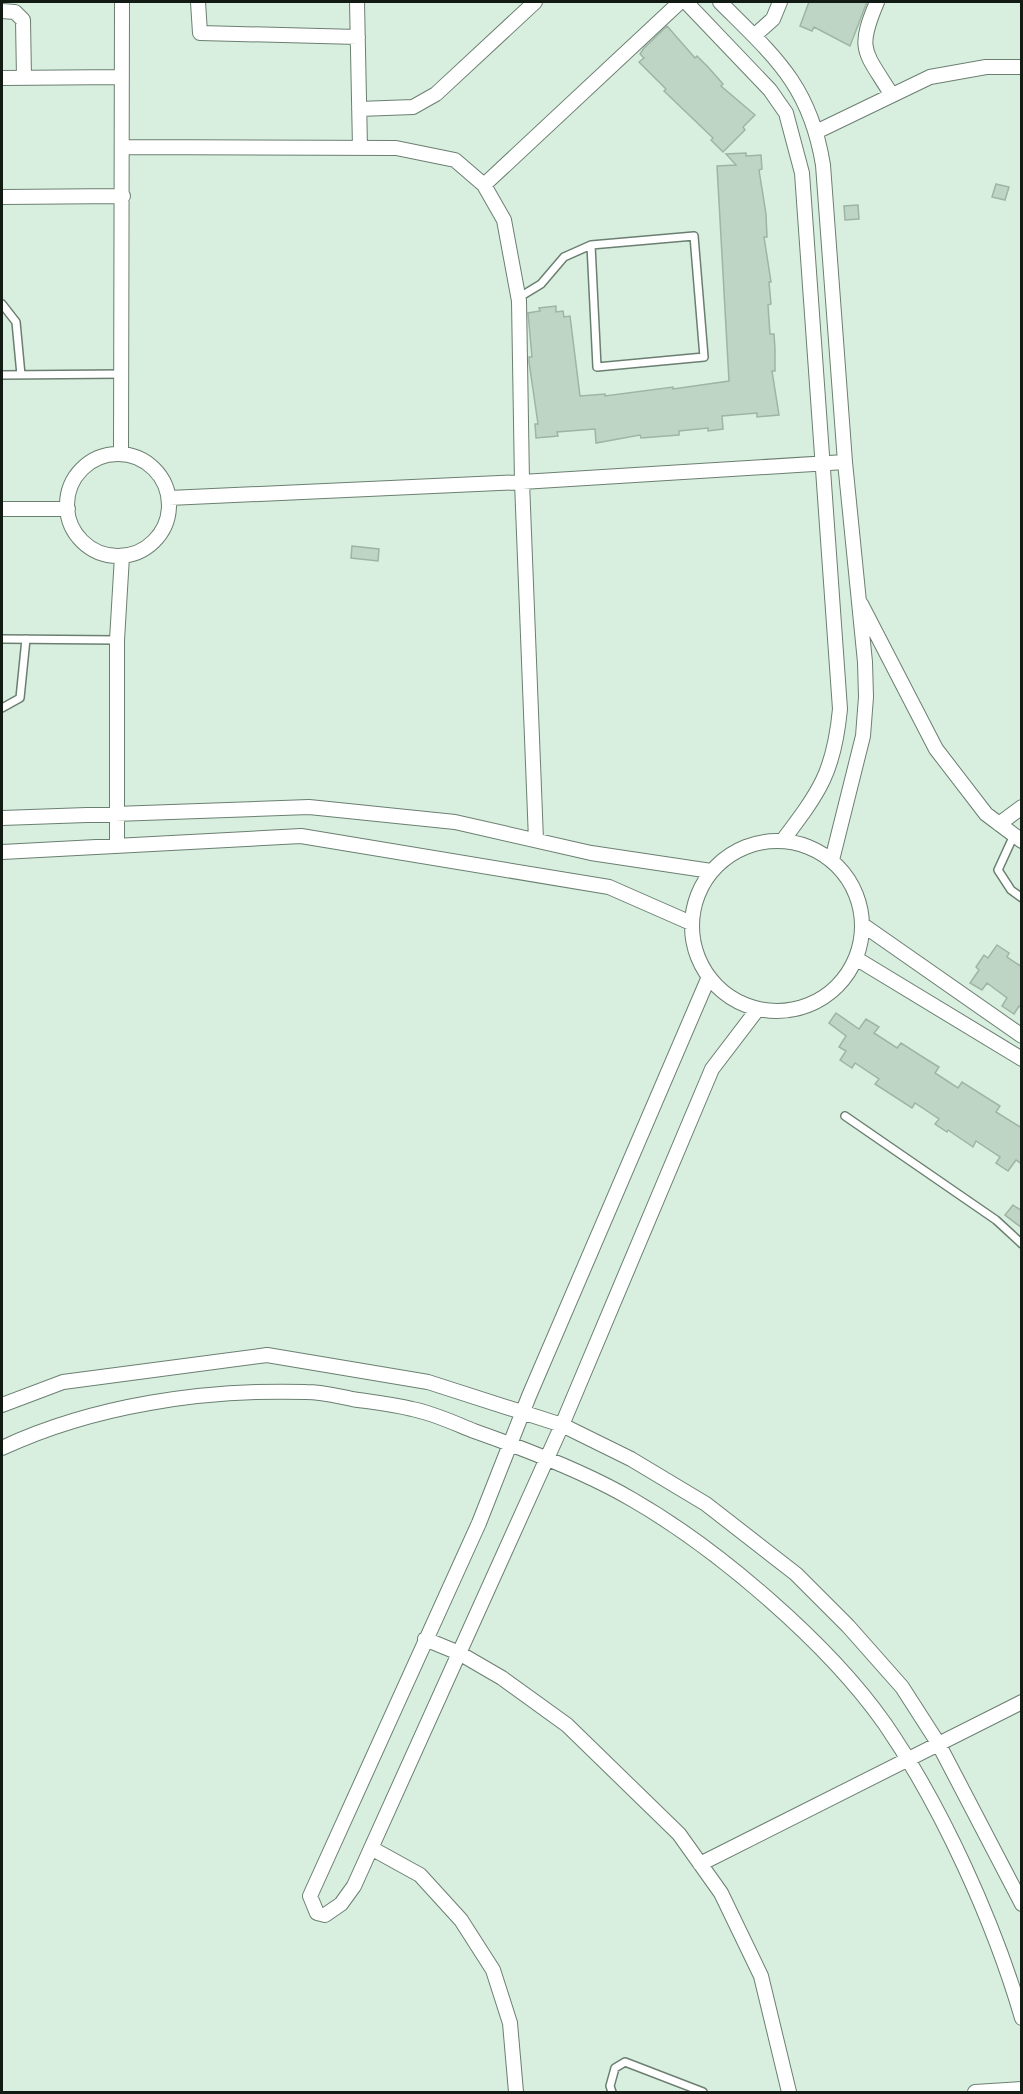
<svg xmlns="http://www.w3.org/2000/svg" width="1023" height="2094" font-family="'Archivo Narrow',sans-serif">
<rect width="100%" height="100%" fill="#d8efdf"/>
<path fill="#bed4c4" stroke="#9eb4a4" stroke-width="1.5" d="M809,2H867L850,46L814,27L812,31L800,26Z
M667,26L695,58L697,56L708,67L723,84L721,86L755,115L743,127L745,130L723,152L711,140L713,138L664,91L666,89L639,62L644,58L640,54L644,48Z
M746,153V156L761,155L762,169L759,170L766,214L767,237H764L771,282H769L771,304L768,305L770,334H774L775,349V371H772L779,415L757,417V413L722,416L723,429L708,431V428L679,431V435L641,438L640,435L596,443L595,429L557,432L558,436L536,438L535,424H538L529,362V357H532L528,313L540,311L539,308L556,306V312L563,311L564,317L570,316L580,396L605,394V396L673,387V389L729,381L717,166L736,165L726,154Z
M996,184L1009,187L1005,200L992,197Z
M858,205L859,219L845,220L844,206Z
M352,546L379,549L378,561L351,558Z
M997,945L1009,953L1007,957L1022,967V1008L1019,1006L1014,1014L1002,1006L1007,998L987,983L982,990L970,983L979,970L976,967L984,955L988,958Z
M836,1013L859,1029L866,1019L879,1027L874,1033L897,1048L901,1043L926,1059L939,1067L935,1073L958,1088L962,1082L1000,1106L996,1112L1022,1128V1164L1016,1160L1008,1171L996,1163L1000,1157L976,1141L973,1147L948,1130L947,1132L935,1124L939,1119L915,1103L912,1108L875,1084L879,1079L855,1063L852,1068L840,1060L846,1051L839,1047L846,1036L829,1023Z
M1013,1205L1022,1211V1228L1005,1215Z"/>
<g fill="none" stroke-linecap="round" stroke-linejoin="round">
<defs>
<path id="lane" d="M518,298L541,284L564,257L591,245L694,236L704,357L597,367L591,245
M2,304L16,322L21,375
M2,375L123,374
M2,639L117,640
M2,708L20,698L26,639
M1014,835L998,870L1011,890L1022,898
M845,1116L996,1220L1022,1244
M612,2092L610,2086L615,2068L625,2062L703,2092"/>
<path id="street" d="M198,2L200,33L358,37
M357,2L360,148
M686,2L770,90L786,113L802,173L840,709C834,772 820,791 783,840
M720,2C774,56 810,85 823,165L845,462L865,662L866,697L863,736L832,860
M877,2C856,51 865,51 891,94
M2,11L15,12L23,20L24,78
M754,36L773,19L780,2
M2,78L122,77
M359,109L413,107L436,94L535,2
M818,131L930,77L986,67H1022
M122,147L396,148L455,160L484,185L504,220L519,301L522,482L536,840
M484,185L680,2
M2,197L123,196
M67 505a51 51 0 1 1 102 0a51 51 0 1 1-102 0Z
M121,454L122,2
M169,498L522,482L845,462
M2,509H68
M861,604L936,749L986,814L1022,841
M2,818L309,807L455,822L591,853L711,871
M999,824L1022,807
M692 926a85 85 0 1 1 170 0a85 85 0 1 1-170 0Z
M117,844V640L122,556
M2,852L301,836L609,887L691,923
M863,925L1022,1036
M857,959L1022,1059
M708,979L529,1396L479,1523L310,1896L317,1913L325,1915L341,1904L354,1886L562,1425L712,1069L757,1010
M2,1405L63,1382L267,1355L428,1382L562,1425L631,1459L706,1504L796,1574L848,1626L902,1687L938,1743L1022,1904
M2,1448C94,1405 205,1389 306,1392C322,1392 337,1396 352,1399C372,1402 392,1404 412,1409C433,1413 454,1423 474,1431C525,1449 586,1472 633,1500C718,1549 828,1643 885,1724C942,1807 994,1922 1022,2018
M425,1639L459,1653L502,1678L567,1725L679,1834L721,1893L761,1976L789,2092
M371,1848L420,1875L461,1920L493,1970L510,2023L516,2092
M700,1864L1022,1702
M975,2092L1022,2089"/>
</defs>
<use href="#lane" stroke="#6b7f71" stroke-width="10"/>
<use href="#street" stroke="#6b7f71" stroke-width="16"/>
<use href="#lane" stroke="#fff" stroke-width="7"/>
<use href="#street" stroke="#fff" stroke-width="14"/>
</g>
<rect width="1023" height="2094" fill="none" stroke="#121a14" stroke-width="6"/>
</svg>
